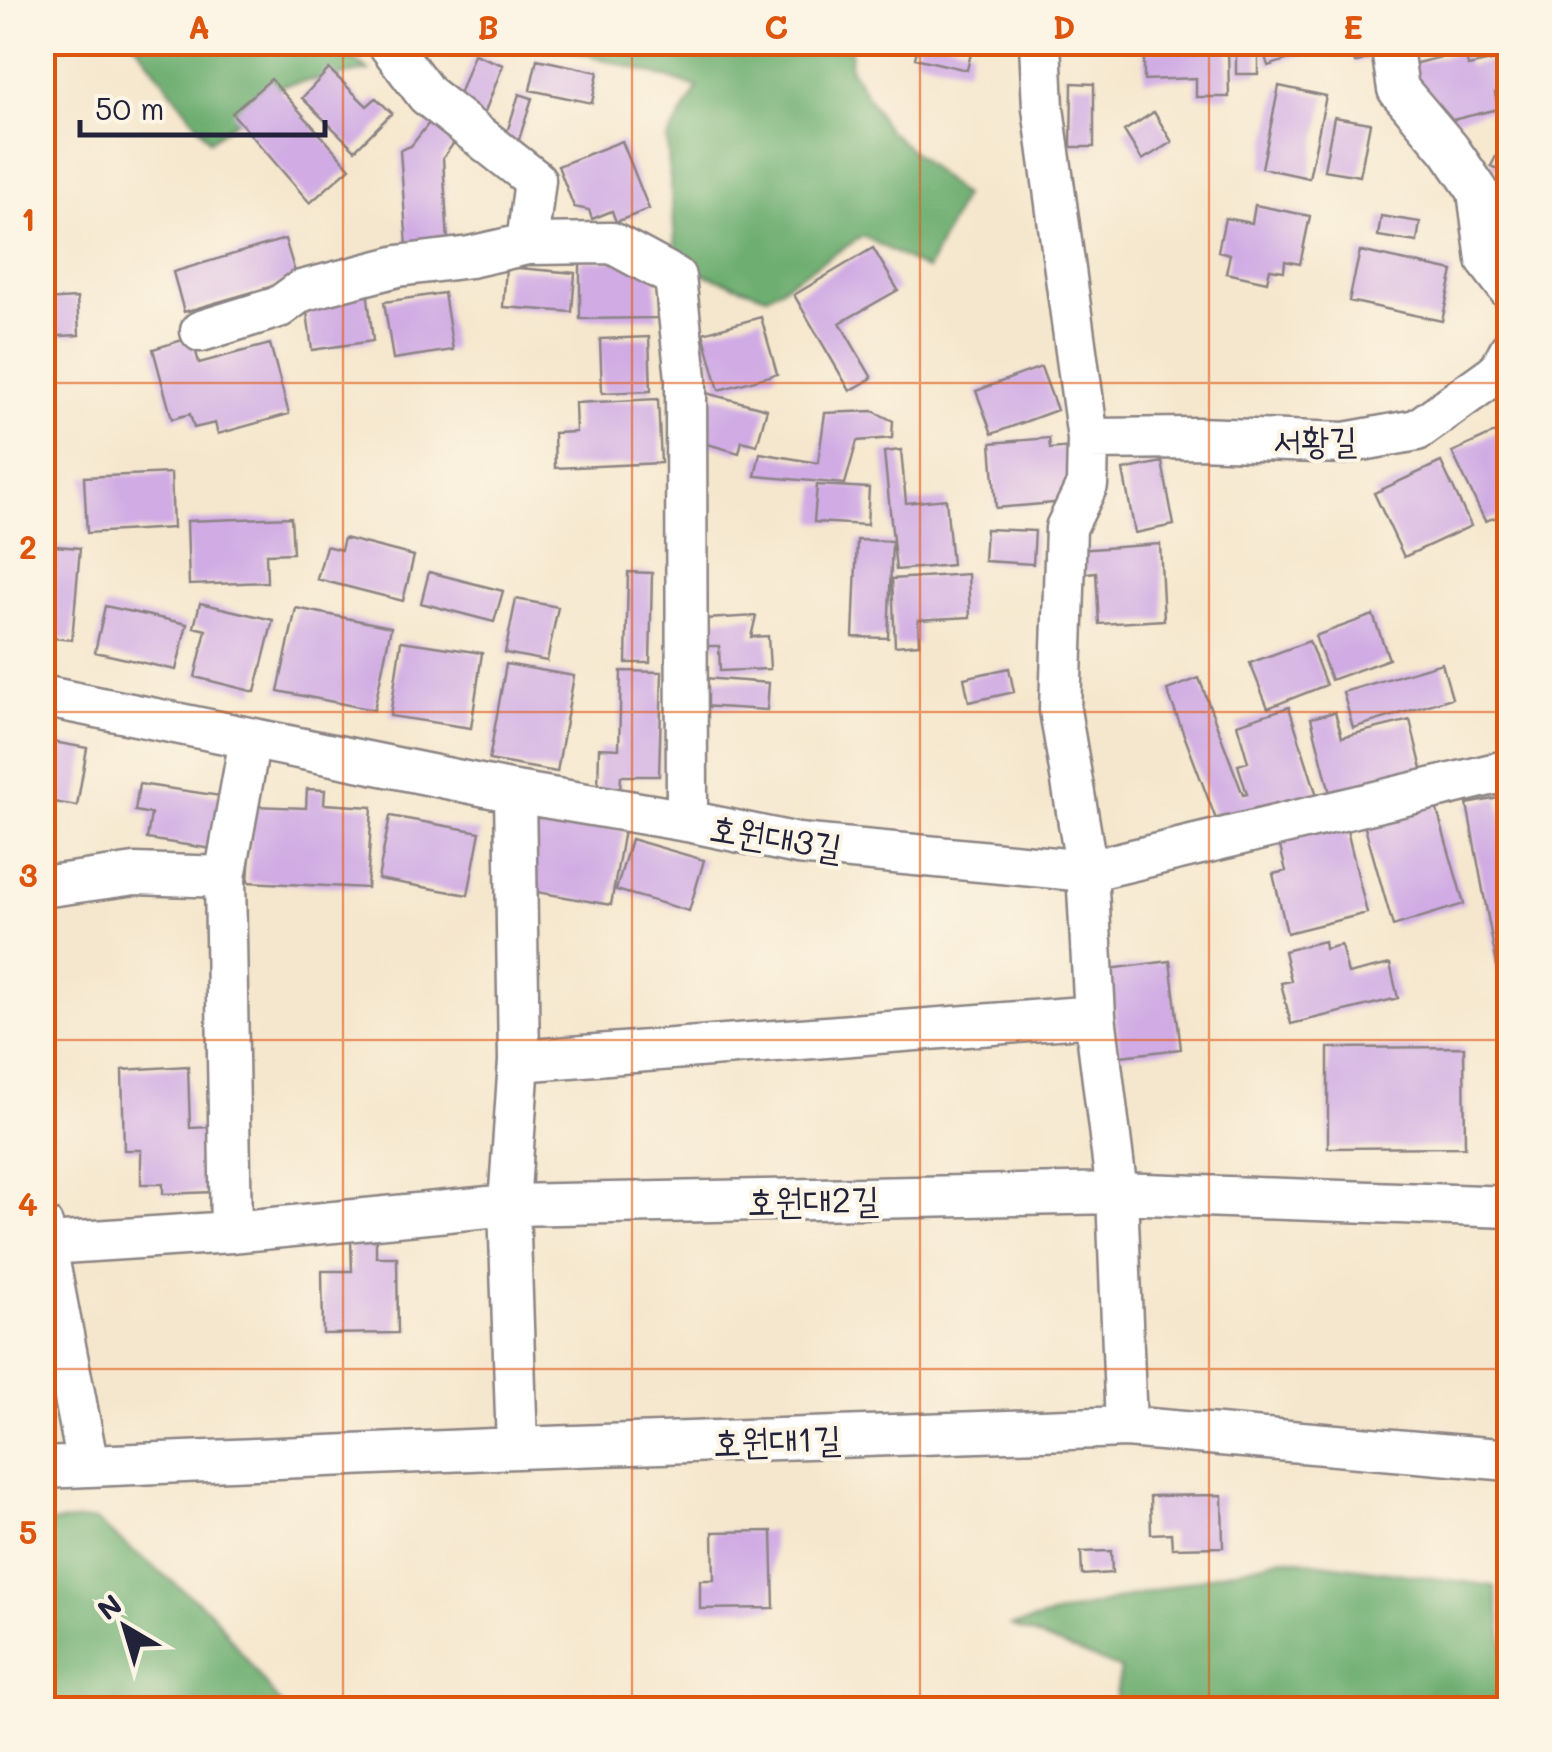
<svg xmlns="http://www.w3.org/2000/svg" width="1552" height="1752" font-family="Mali,'Poor Story',sans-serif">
<rect width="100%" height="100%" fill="#fcf5e5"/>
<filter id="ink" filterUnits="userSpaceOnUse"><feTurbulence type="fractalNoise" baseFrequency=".01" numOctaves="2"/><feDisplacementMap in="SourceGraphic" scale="20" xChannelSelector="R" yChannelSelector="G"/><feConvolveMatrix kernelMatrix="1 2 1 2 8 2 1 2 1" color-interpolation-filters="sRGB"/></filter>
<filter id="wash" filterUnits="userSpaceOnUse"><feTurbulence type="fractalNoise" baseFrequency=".0048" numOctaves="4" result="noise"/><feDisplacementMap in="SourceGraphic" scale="40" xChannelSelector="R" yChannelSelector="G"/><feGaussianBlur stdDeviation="2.25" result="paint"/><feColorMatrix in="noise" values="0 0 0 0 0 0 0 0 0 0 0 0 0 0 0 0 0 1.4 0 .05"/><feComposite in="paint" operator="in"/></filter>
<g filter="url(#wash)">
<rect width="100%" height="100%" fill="#f5e7cd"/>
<path fill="#6eaf71" stroke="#486856" stroke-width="2.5" d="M135,43H332L369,71L283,85L210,141Z
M548,43H851L850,68L887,129L963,196L927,270L863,236L767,296L677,265L667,140L698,87Z
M94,1520L211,1612L284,1709H43V1523Z
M1283,1558L1495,1586L1509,1680L1491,1709H1113L1121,1669L1011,1626Z"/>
<g id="blocks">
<path fill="#d0abe4" d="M919,42H946L972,49L967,70L915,58Z
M1261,42H1339V43L1268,66Z
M1348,42H1380L1383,54L1355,63Z
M1236,46H1258V74H1236Z
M1228,47L1229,97H1196V78L1144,80V50Z
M1465,51L1468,66L1510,57V89L1495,93L1498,109L1440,123L1419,109L1409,65Z
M474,54L503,65L481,122L453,111Z
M537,59L598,72L592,103L530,90Z
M329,69L367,106L376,98L392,113L355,150L302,98Z
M271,79L350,168L310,203L232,113Z
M1072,83L1094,84V147H1071Z
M1279,86L1326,96L1309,178L1262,168Z
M519,94L532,98L517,146L504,142Z
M1154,112L1172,142L1142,160L1124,131Z
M1334,117L1370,123L1360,176L1324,170Z
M433,118L458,137L443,158L448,243L407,246L400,150L411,146Z
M1510,129V175L1491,166Z
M622,141L649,209L616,222L612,211L592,219L589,210L574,207L558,166Z
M1505,190L1510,196V232L1487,204Z
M1255,205L1310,216L1300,264L1285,261L1284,271L1270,269L1267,282L1226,273L1230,254L1218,251L1225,218L1252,223Z
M1381,216L1420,222L1417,242L1378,236Z
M285,239L297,279L184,312L173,272Z
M873,248L898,290L840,323L872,378L850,391L794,295Z
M1360,251L1453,271L1442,321L1349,301Z
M633,260L656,276L657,318L580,319V261Z
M506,267L575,273L572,312L503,307Z
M367,289L373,341L312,350L305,297Z
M444,293L453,350L393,359L384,302Z
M77,298L79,335L42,337V300Z
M761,317L777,374L719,390L703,333Z
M192,337L199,363L270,344L289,414L218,434L215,423L194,428L190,414L172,419L153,349Z
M649,337L651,391L602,393L600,339Z
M1041,367L1057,410L992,434L976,391Z
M706,393L767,409L757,445L742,441L739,453L693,440Z
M658,399L661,463L555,468L554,433L576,432L575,403Z
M873,411L893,421L892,438L857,441L845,484L755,476L760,453L818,463L825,413Z
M1510,426V513L1485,521L1452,452Z
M1049,438L1050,449L1072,447L1076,501L996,508L991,443Z
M901,450L906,503L946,499L952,565L896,570L884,452Z
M1162,462L1174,525L1135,533L1123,470Z
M1441,462L1471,526L1404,557L1374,493Z
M171,473L173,528L87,533L84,477Z
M817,485L869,488L867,525L814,522Z
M291,517L293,553L266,554L267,582L189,585L187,521Z
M986,529L1035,531L1033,564L984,561Z
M344,538L414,556L403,601L317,579L326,546L341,550Z
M857,540L892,541L888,638L853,637Z
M1160,544L1164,620L1099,624L1096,572L1078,574L1077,550Z
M42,545L80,548L72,640L42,637Z
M429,572L503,591L494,622L421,603Z
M628,572L652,573L650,663H626Z
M968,574L970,617L918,620L919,644L895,646L892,579Z
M516,599L558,607L547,661L505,653Z
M200,603L273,620L255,692L195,677L206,630L194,627Z
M105,606L187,624L176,670L95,652Z
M296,608L391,627L374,710L278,691Z
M1373,615L1389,659L1331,680L1315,636Z
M756,616L751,637L768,636L770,669L720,671L719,646H707L706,619Z
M401,641L482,653L471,728L390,716Z
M1309,641L1326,685L1268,708L1250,663Z
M1442,663L1452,698L1353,728L1343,692Z
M506,664L574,676L557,772L489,760Z
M1009,668L1014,692L969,702L964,678Z
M621,671L662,672L659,776H621L620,790H598L599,748L619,749Z
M704,678L769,683L767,710L702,706Z
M1199,678L1243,795L1247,794L1238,765L1248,762L1237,724L1289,707L1318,799L1220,830L1167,690Z
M1335,712L1342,737L1410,720L1423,773L1331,797L1311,718Z
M42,740L87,748L77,806L42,800Z
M139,784L221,796L213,849L147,839L151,814L135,811Z
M307,789L325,790L324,804L372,807L367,888L248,882L253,806L306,808Z
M1433,796L1464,904L1393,926L1362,817Z
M1499,798L1510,854V975L1499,977L1467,804Z
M390,816L480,832L468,895L378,879Z
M545,816L624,830L611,905L520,889L531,828L535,819Z
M1345,822L1367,913L1287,933L1273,874L1286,871L1278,839Z
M631,839L704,860L689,911L616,890Z
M1324,941L1325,949L1341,945L1348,974L1390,964L1398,998L1291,1024L1281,983L1291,981L1284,951Z
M1170,961L1181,1049L1120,1056L1109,969Z
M1464,1047L1465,1147L1328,1148V1048Z
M188,1066L190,1128L212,1127L214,1192L163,1194V1184H141V1150H124L122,1070Z
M351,1240H376V1257H397L398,1333L323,1334L322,1271H352Z
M1222,1495L1223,1547L1172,1548L1171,1533L1151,1534L1150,1496Z
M772,1531L774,1608L700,1609V1580H714L713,1532Z
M1111,1551L1112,1573L1082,1575L1081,1552Z"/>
</g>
</g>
<g filter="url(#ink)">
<use href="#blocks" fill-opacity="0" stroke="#8c8484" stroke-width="2.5"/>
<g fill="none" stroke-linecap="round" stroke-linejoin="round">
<defs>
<path id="minor" d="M387,42L427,95L535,180L527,244
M1040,42L1043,108L1088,439L1087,485L1066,528L1060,710L1087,871L1095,1016L1117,1193L1126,1427
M1391,42L1398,89L1449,149L1478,191L1487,260L1510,290
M201,331L279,307L301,291L398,266L470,257L527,244L612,243L675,277L686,378L687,821
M1088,439L1197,438L1345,443L1417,430L1499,371L1510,350
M42,696L515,792L687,821L798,844L1087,871L1510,770
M515,792L519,1061L509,1205L517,1448
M42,887L135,874L225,877
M519,1061L1095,1016
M42,1225L88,1466
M231,1232L225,877L250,739
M47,1244L231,1232L509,1205L1117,1193L1510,1207
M42,1468L517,1448L1126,1427L1510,1460"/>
</defs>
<use href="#minor" stroke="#8c8484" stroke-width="45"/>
<use href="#minor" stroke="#fff" stroke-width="40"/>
</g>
</g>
<path fill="none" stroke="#de560e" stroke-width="2.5" stroke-opacity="0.55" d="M343,42V1710M632,42V1710M920,42V1710M1209,42V1710M42,383H1510M42,712H1510M42,1040H1510M42,1369H1510"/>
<g text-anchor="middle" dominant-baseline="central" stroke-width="8" stroke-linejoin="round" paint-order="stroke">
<g font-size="35" fill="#22223b" stroke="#fcf5e5">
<text transform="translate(1315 439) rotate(-1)">서황길</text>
<text transform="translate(776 836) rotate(9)">호원대3길</text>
<text transform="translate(813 1199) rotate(-1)">호원대2길</text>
<text transform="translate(777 1439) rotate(-2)">호원대1길</text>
</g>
</g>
<rect width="1552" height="1752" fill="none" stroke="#fcf5e5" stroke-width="110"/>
<g transform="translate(125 1627) rotate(322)" stroke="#fcf5e5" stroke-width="8" paint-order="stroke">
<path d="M0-8L18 38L0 25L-18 38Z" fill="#22223b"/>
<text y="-15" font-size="28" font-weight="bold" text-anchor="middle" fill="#22223b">N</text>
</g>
<path d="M80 120v15h245v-15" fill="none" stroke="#22223b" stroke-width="5"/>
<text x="95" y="120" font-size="30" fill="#22223b" stroke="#fcf5e5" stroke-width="8" paint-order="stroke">50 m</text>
<rect x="55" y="55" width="1442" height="1642" fill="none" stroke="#de560e" stroke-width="4"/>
<g font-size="32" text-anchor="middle" font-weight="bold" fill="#de560e">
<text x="199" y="39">A</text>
<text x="488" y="39">B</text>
<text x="776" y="39">C</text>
<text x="1064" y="39">D</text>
<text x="1353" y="39">E</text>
<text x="28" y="231">1</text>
<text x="28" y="559">2</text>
<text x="28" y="887">3</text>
<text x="28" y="1216">4</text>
<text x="28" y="1544">5</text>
</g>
</svg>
